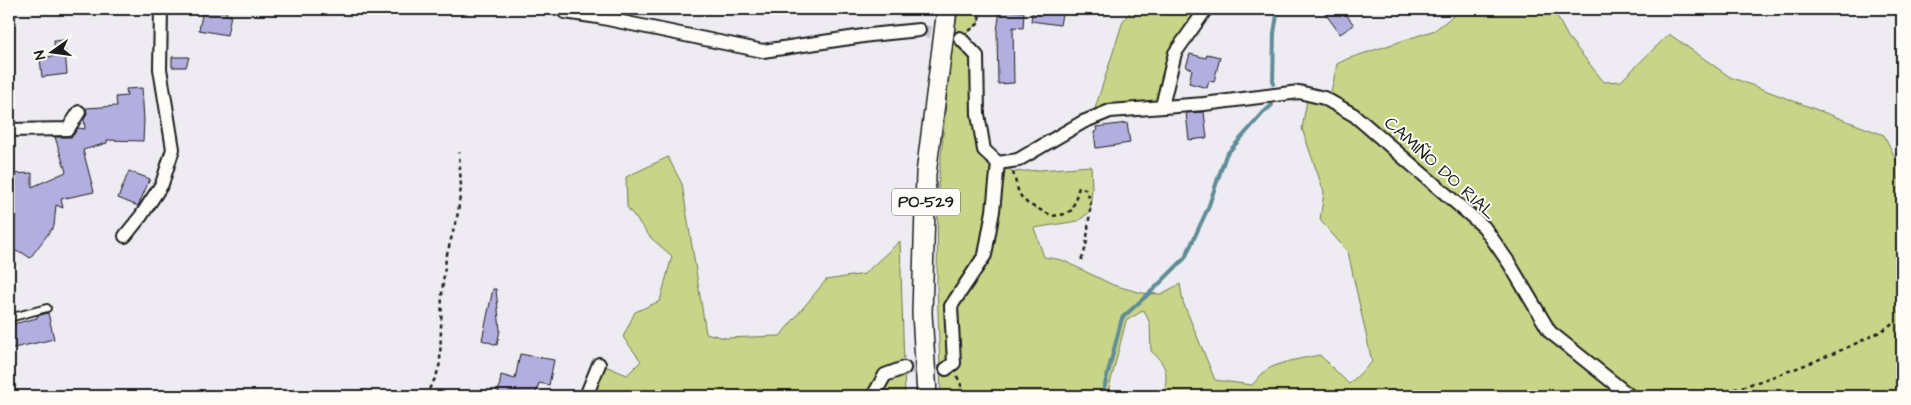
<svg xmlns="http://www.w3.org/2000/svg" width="1911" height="405" font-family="'Architects Daughter',sans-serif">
<rect width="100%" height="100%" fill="#eeecf2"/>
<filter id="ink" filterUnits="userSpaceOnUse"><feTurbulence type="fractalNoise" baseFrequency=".02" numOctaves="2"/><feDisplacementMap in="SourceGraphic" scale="10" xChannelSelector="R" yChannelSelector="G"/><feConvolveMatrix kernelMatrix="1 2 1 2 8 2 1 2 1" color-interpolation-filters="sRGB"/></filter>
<g filter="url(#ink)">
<path fill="#c8d487" stroke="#727852" d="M959,9H981L978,24L960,38L977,56L984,150L998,163L1014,172L1091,166L1092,188L1090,212L1078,221L1034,228L1044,257L1062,260L1113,285L1142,293L1161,294L1180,284L1183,302L1215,380L1252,385C1256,381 1259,377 1263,373C1274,362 1305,358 1320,355L1349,384L1372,362L1348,252L1320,220L1324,192L1302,129L1308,94L1331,92L1337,64L1347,59L1435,30L1462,9H1553L1568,37L1604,82L1621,81L1669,34L1730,77L1884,135L1902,171V396H1164C1167,374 1169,367 1151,351L1150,324L1144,310L1126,321L1107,396H941L937,285L938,188L947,92L955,26Z
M1132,9H1202L1175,53L1162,106L1092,118L1123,21Z
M668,157L682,184L706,333L725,338L780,336L826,280L864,274L900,241L905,396H591L603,365L627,375L641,361L623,337L635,312L660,301L672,256L651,238L627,207L626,177Z"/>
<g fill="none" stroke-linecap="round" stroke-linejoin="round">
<path stroke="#5e8d97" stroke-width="4" d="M1273,84L1274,33L1278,9
M1102,396L1122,318L1155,288L1185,258L1208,208L1226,155L1263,113L1272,105"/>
</g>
<path fill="#b3aee0" stroke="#1c1c1c" d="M203,9H227L226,15H231L227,35L199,30Z
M1033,9H1063L1060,25L1031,21Z
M1322,9H1342L1354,25L1340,34Z
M1000,10L1024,12L1023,28L1013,27L1014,83L998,84L997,31Z
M64,40L67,74L42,77L40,58L55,56L54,41Z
M1190,54L1206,58L1207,54L1220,57L1214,82L1209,81L1207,88L1189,83L1192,69L1186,67Z
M172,57H189L186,67H172Z
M142,88L144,120L143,141L107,140V143L83,150L94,192L61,199L63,208L56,205L54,226L30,258L23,253L9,250V174L32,173V187L66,172L55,137H72L78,128L85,129L84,120L87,113L86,108L117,106L116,97L127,96L126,89Z
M1204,112L1207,138L1189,140L1186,113Z
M1127,123L1130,143L1096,148L1094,132L1097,131L1096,127Z
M129,171L150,179L138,206L118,198Z
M493,289H496L500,330L497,345L482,340Z
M48,313L54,339L9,349V325L37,318V316Z
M520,354L554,360L549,385L539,383L535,396H498L501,375L515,379Z"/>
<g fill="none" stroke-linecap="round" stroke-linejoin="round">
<path stroke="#c4c2c7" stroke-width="12" stroke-dasharray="12 6" stroke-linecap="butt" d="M919,30L960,38
M904,368L946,369"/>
<defs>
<path id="lane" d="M9,318L47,308"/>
<path id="street" d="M561,9L565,12L598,17L763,51L870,35L919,30
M1162,106L1175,53L1206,9
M9,130L68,129L79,112
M998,163L1018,160L1083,122L1110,111L1204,104L1299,92L1324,98L1354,115L1484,227L1509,263L1550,332L1630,396
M125,236L141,216L162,184L173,149L160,69L161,9
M946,369L954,363L951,306L985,255L993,211L998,163L984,150L978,114L977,56L960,38
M586,396L599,364
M873,396L885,375L904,368"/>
<path id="primary" d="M927,396L922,313L926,174L947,9"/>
</defs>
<use href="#lane" stroke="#1c1c1c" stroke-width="10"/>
<use href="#street" stroke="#1c1c1c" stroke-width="16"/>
<use href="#primary" stroke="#1c1c1c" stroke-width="22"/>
<path stroke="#1c1c1c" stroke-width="2.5" stroke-dasharray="4 4" stroke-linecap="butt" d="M969,31L978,24L981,9
M1013,172L1019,194L1028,204L1053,216L1065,214L1072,210L1079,187L1085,189L1091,201L1086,247L1081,261
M1900,193H1902
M957,376L966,396
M425,396L436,377L440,363L442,292L446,258L458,213L461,187L459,152
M1711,396C1761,382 1812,364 1859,342C1872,335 1886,331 1895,320"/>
<use href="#lane" stroke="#fdfcf7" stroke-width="6"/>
<use href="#street" stroke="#fdfcf7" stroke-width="12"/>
<use href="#primary" stroke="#fdfcf7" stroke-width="19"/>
</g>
</g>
<g text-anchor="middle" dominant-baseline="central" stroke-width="4" stroke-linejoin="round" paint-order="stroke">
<rect fill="#fdfcf7" stroke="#605f5e" stroke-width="1" x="892" y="188.5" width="68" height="27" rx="4"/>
<g font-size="16" font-weight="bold" fill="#1c1c1c">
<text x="926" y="202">PO-529</text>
</g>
<g font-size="18" fill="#1c1c1c" stroke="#fdfcf7">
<text transform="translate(1440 168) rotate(42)">CAMIÑO DO RIAL</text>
</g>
</g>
<rect width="1911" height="405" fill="none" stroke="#fdfcf7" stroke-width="30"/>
<rect x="15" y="15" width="1881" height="375" fill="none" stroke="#1c1c1c" stroke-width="2" filter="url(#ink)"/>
<g transform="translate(52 52) rotate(256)" stroke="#fdfcf7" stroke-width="4" paint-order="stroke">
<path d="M0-4L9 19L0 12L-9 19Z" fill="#1c1c1c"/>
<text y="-8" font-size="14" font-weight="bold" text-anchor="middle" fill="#1c1c1c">N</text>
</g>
</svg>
